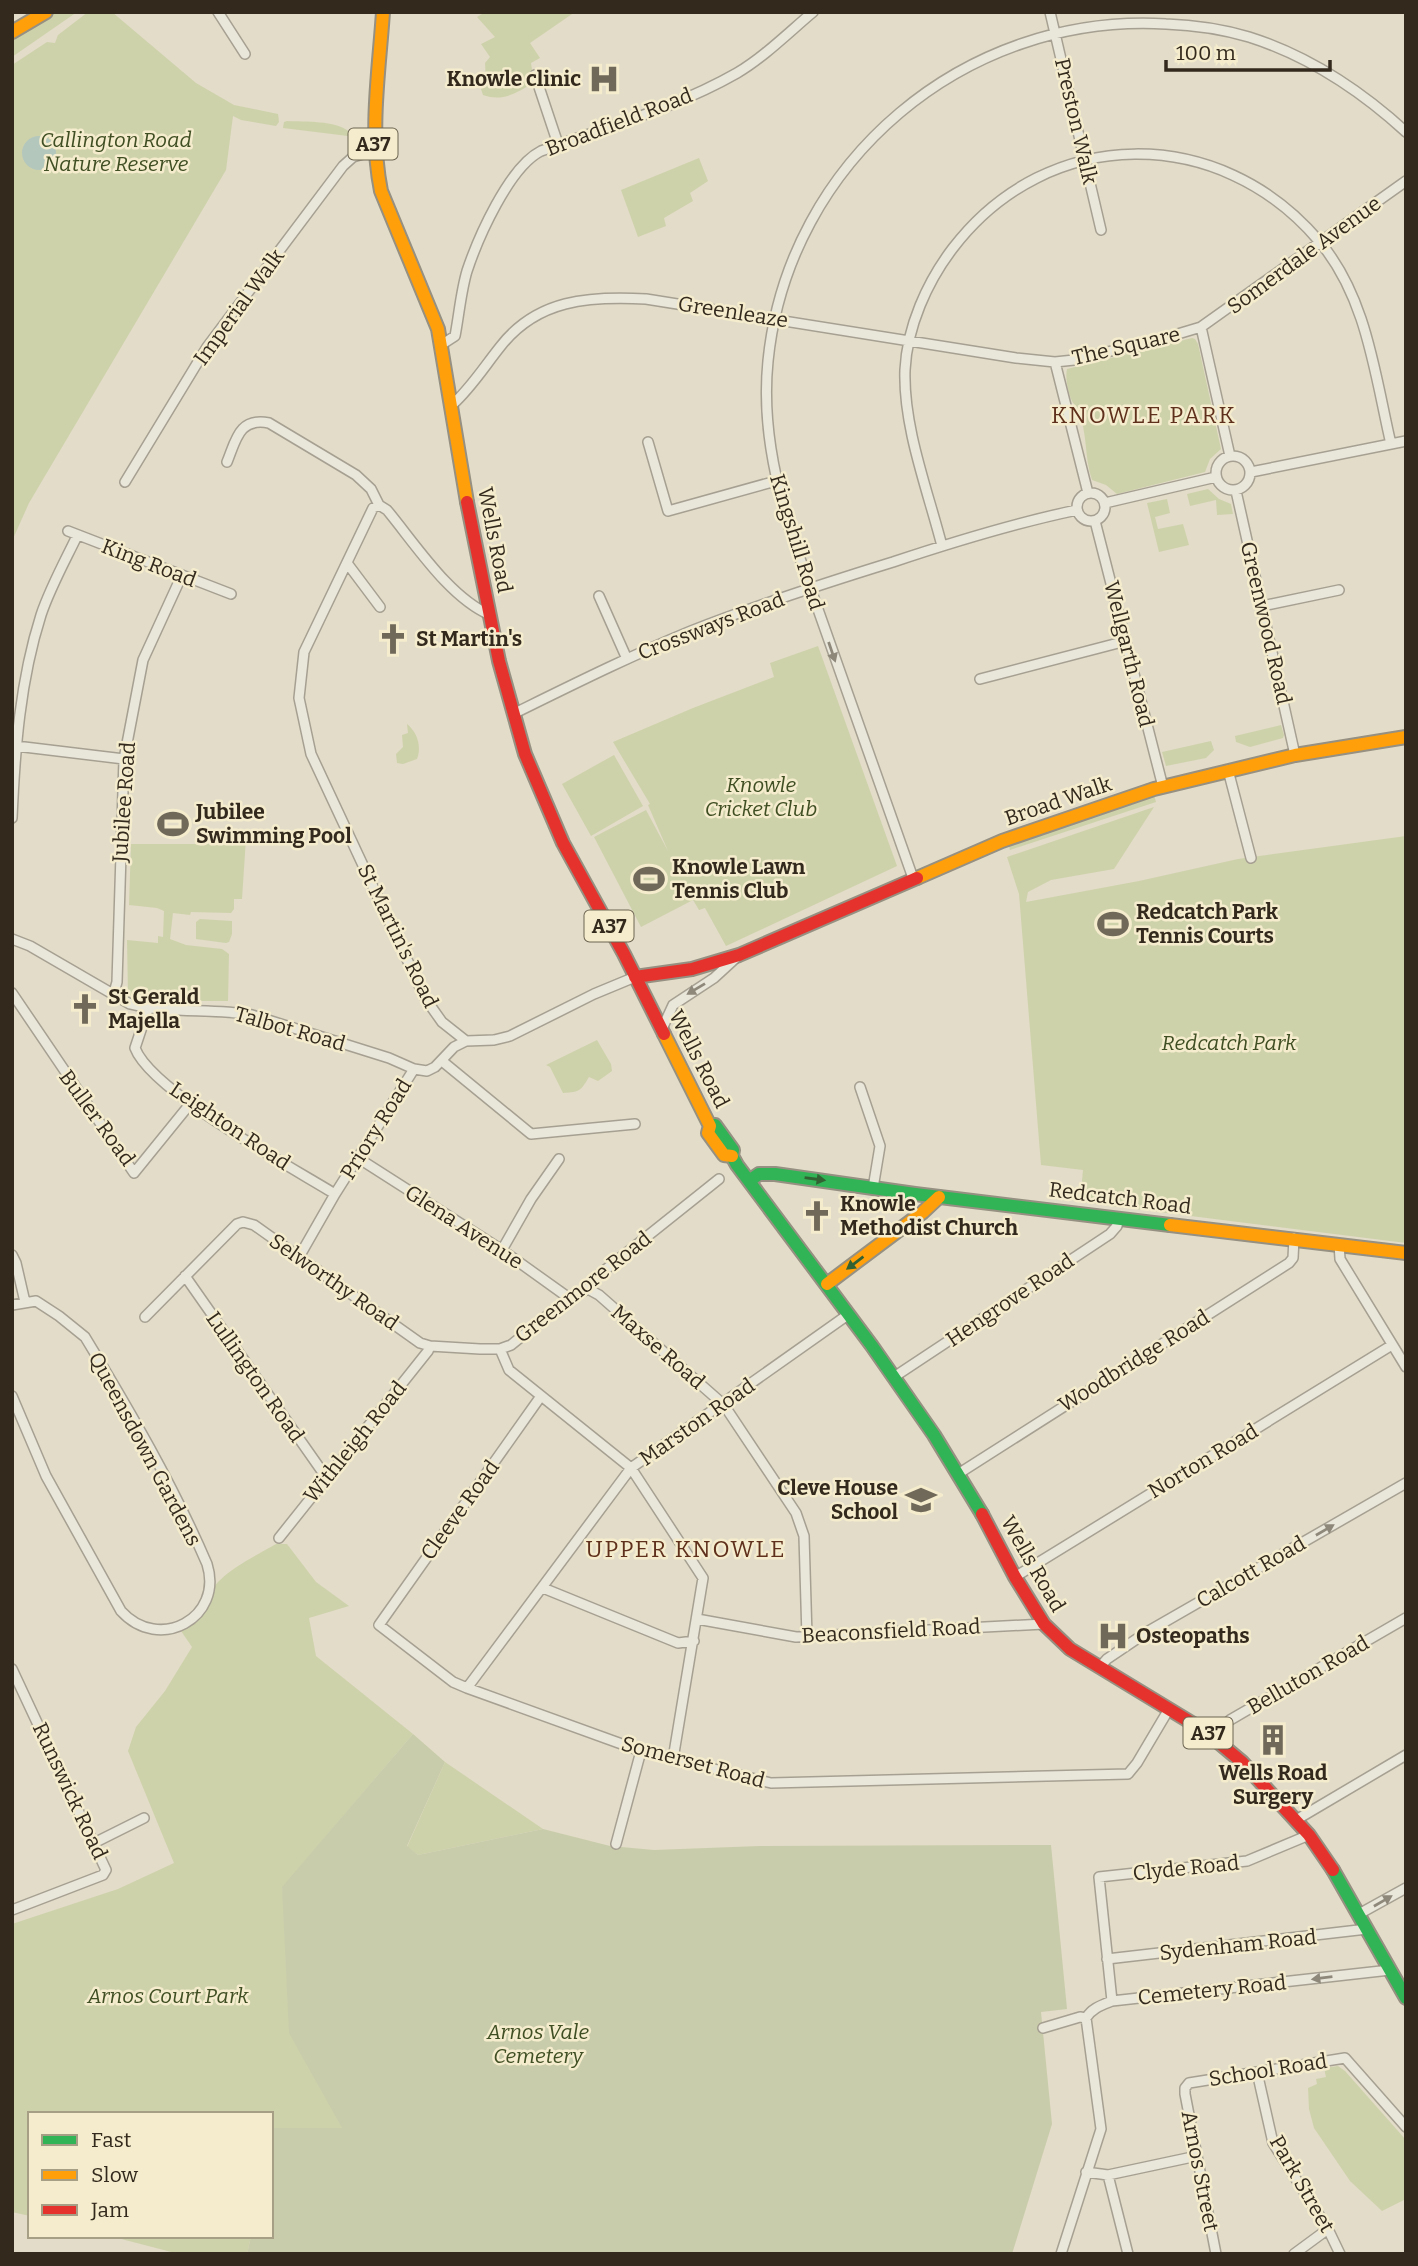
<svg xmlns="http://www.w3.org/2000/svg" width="1418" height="2266" font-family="Bitter,serif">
<rect width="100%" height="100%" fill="#e2dcc8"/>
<path fill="#ced2ab" d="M57,12H77L12,57V39Z
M88,12H112L196,83L234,105L278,114L279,122L276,126L241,120L233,116L226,170L29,503L12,541V65L47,42L55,43L58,35Z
M485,12H575L530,43L540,58L531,63L534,82C518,93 502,102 483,95L481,89L486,81L485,63L490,57L481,44L495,37L477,17Z
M287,121C306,122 334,120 350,132L348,136L283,128L284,122Z
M699,158L708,181L690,193L693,201L664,218L666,226L638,237L621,190Z
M1192,338L1195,339L1198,344L1221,449L1210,459L1205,472L1117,494L1106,485L1092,480C1084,457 1088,433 1078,410C1077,406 1073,404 1072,401C1068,393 1065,377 1067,369Z
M1208,489L1219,499L1231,504L1233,514L1217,515L1216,500L1190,506L1187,494Z
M1167,499L1170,513L1155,517L1158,529L1183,524L1189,545L1159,552L1147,503Z
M818,646L897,866L726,946L705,908L699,910L693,900L641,927L594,837L646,810L668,851L648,805L650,804L613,742L693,708L774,677L770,663Z
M407,724C417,732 422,746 417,759L403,764L397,763L396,754L403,747L402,735L408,733Z
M1281,725L1284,735L1283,738L1250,747L1236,742L1235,736Z
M1211,741L1214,750L1206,758L1166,766L1162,752Z
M614,755L643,806L591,836L562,784Z
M1154,795L1156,802L1010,850L1008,843Z
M1154,807L1114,869L1051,880L1028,892L1026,902L1139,881L1238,859L1406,836V1243L1080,1202L1083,1170L1041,1165L1019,894L1007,857Z
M212,836L246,838L242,899H234V909L231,913L191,912L190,915L173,913L170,939L186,945L222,949L229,954L228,1001H151L128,994L127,940L158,943V936L163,937L164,911L157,908L129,905L131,844H211Z
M200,919L232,921V934L229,942L226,943L196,939V922Z
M597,1040L611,1064L612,1071L598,1081L589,1077C581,1090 581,1092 563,1093L550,1067L546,1065Z
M276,1544H287L316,1582L349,1606L309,1618L316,1656L413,1734L282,1888L342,2128H271V2114H30V2216L12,2212V1924L118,1889L174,1863L128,1751L136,1727L165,1691L192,1647L179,1628C196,1616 204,1596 219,1581C234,1566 257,1555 276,1544Z
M445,1762L543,1829L418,1855L407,1847Z
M1338,2066L1345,2071L1406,2140V2199L1382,2211L1350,2181L1314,2128L1309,2109L1308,2088L1317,2084L1316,2079L1326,2077L1324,2068Z
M110,2236H251L247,2254H179Z"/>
<path fill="#c9ccaa" d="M413,1734L445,1762L407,1846L418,1855L543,1829L610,1846L654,1850L760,1846L1051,1845L1067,2009L1041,2012L1052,2124L1012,2254H247L251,2236H271V2128H342L289,2033L282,1887Z"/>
<path fill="#b4c7bd" d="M22 153a17 17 0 1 1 34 0a17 17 0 1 1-34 0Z"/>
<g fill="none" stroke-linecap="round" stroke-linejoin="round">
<defs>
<path id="street" d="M218,12L245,54
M1050,12L1101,230
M535,75L558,144
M1201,327L1406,181
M441,345L455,336C459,315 461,291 467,271C478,238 509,167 541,151C606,127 676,108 737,73C764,57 788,33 813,12
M452,405C471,388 484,367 500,347C537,299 589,296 646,299L1016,358L1055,362
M648,442L668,511L776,481
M1216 473a17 17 0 1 1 34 0a17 17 0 1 1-34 0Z
M227,462C236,440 239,417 269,423L356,475L371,489L379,505
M1251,472L1406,441
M125,482L207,347L343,166L353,157L373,151
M1236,491L1295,755
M1077 507a14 14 0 1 1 28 0a14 14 0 1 1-28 0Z
M1088,493L1055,362L1074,360L1161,339L1201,327L1230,456
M1105,503L1216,477
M1095,521L1163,787
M68,531L231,594
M942,546C928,491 903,427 905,370C907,327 927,282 953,248C1048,124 1220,124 1319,241C1367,297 1375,376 1391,444
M347,563L380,607
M599,596L627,659
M1262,606L1339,590
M980,679L1126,641
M513,714C572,685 630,656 691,631C757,605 825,583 893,562C953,542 1015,523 1077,510
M16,746L124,759
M1228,770L1251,858
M12,818C15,749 20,681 41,615C50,588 65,561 77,536
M913,878L791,533C774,477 762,420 768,361C788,161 966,12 1166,24C1193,25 1222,29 1249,37C1309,56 1360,90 1406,132
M12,939L30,946L130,1004C170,1014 212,1008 252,1015L389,1058L414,1069L427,1071L435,1067L454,1047L466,1041L494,1040L510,1036L594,994L635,977
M12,993L134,1173L190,1104
M113,996L117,982L124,759L143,660L182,575
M148,1009L135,1048C151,1091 291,1167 335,1194
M662,1029L673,1005L714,978L738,956
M466,1041L442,1022L425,998L311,754L299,698L304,652L373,508L379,505L387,510C416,545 449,597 490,615
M442,1061L531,1134L635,1124
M860,1087L880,1146L873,1188
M358,1158L502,1250L569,1298
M1339,1244L1340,1259L1406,1367
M502,1250L531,1199L559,1159
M12,1255L16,1263L25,1302
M299,1257L335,1194L414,1069
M185,1276L326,1477
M588,1289L599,1295L724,1405L796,1513L804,1536L807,1637
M12,1305L36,1301L59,1316L85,1337C130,1411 173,1485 207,1564C224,1618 159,1653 121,1611L46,1476L12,1396
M145,1317L237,1224L243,1222L254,1225L420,1343L430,1346L480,1349H500L511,1345L569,1298L588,1289L595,1278L719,1179
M500,1349L509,1370L631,1468L703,1578L673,1759
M894,1377L1110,1234L1117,1226L1119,1218
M541,1396L379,1625L453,1682L467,1688L641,1751L771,1783L1128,1774L1137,1763L1169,1709
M958,1474L1289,1263L1293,1258L1294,1238
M279,1538L428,1351L430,1346
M1015,1577L1392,1345
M543,1588L678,1643L694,1641
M697,1619L796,1637L1044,1624
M1100,1667L1107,1659L1147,1632L1406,1483
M12,1669L106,1870L103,1875L12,1910
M467,1688L631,1468L849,1314
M1212,1737L1230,1720L1406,1618
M1296,1820L1406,1755
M94,1843L144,1818
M616,1844L641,1751
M1359,1914L1406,1888
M1107,1959L1367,1929
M1112,2001L1099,1877L1247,1861L1309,1835
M1086,2018C1092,2008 1102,2005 1112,2001L1390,1970
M1043,2028L1080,2017L1086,2018
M1257,2072L1273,2143L1328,2229L1340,2254
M1086,2172L1108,2175L1197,2156
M1108,2175L1128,2254
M1061,2254L1101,2129L1086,2018
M1216,2254L1185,2094V2088L1189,2083L1345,2058L1406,2127
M1294,2254L1328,2229"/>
<path id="fast" d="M710,1126L715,1125L733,1150L732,1156L737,1165L872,1346L934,1435L982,1514
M749,1181L759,1174H775L915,1194L1170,1225
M1333,1870L1406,1998"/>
<path id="slow" d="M383,12C379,72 369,131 381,191L438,329L467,502
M12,32L46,12
M917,878L1002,841L1154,789L1295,755L1406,737
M664,1034L710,1126L708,1133L724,1155L732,1156
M1170,1225L1406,1253
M827,1284L923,1212L939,1197"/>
<path id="jam" d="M467,502L499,661L525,754L563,843L624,954L664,1034
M635,977L692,969L739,955L917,878
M982,1514L1015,1577L1044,1624L1070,1649L1205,1731L1242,1762L1309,1835L1333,1870"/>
</defs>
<use href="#street" stroke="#a6a092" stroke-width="12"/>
<use href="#fast" stroke="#969082" stroke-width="16"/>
<use href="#slow" stroke="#969082" stroke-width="16"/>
<use href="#jam" stroke="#969082" stroke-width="16"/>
<use href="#street" stroke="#e9e6da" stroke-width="9"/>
<use href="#fast" stroke="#30b455" stroke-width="12"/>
<use href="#slow" stroke="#ff9f0a" stroke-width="12"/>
<use href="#jam" stroke="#e5322d" stroke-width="12"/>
</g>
<defs><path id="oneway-solid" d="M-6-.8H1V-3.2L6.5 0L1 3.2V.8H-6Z" transform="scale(1.75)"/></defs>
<g fill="#8e887b">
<use href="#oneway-solid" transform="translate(832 652) rotate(71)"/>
<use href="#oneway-solid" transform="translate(696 989) rotate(149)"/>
<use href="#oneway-solid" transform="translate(1325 1530) rotate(-30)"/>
<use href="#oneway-solid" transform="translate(1383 1901) rotate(-30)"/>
<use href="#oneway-solid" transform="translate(1322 1978) rotate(173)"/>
</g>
<g fill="#326133">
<use href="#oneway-solid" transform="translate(815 1179) rotate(8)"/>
<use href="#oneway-solid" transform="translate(855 1263) rotate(143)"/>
</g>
<defs>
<symbol id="hospital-bare" viewBox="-9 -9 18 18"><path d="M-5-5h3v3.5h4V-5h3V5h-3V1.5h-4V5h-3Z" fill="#706858" stroke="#f4eccd" stroke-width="2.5" paint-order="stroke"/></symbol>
<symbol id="church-bare" viewBox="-9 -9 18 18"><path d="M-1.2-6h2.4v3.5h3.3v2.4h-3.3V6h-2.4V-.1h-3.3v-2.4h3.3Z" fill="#706858" stroke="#f4eccd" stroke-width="2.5" paint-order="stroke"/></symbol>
<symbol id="stadium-bare" viewBox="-9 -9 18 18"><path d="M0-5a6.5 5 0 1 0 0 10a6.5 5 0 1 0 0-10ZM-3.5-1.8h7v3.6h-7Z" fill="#706858" stroke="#f4eccd" stroke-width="2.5" paint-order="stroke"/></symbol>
<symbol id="school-bare" viewBox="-9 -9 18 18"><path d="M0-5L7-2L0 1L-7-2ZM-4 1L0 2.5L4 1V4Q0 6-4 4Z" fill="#706858" stroke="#f4eccd" stroke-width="2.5" paint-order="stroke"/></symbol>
<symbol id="building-bare" viewBox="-9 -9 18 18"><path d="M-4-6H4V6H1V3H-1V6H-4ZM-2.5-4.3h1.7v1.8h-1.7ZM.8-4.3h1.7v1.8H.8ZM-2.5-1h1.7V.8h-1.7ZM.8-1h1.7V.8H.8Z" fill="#706858" stroke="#f4eccd" stroke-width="2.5" paint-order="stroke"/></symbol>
</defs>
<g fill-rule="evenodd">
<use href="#hospital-bare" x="582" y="57" width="44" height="44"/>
<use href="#church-bare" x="371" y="617" width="44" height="44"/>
<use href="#stadium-bare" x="151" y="802" width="44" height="44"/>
<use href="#stadium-bare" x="627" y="857" width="44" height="44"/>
<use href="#stadium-bare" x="1091" y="902" width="44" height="44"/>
<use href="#church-bare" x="63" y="987" width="44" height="44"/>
<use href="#church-bare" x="795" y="1194" width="44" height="44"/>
<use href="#school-bare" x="899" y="1478" width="44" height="44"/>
<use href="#hospital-bare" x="1091" y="1614" width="44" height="44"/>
<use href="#building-bare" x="1251" y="1718" width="44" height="44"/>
</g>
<g text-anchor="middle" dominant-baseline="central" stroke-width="5" stroke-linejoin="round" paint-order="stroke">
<g fill="#f4eccd" stroke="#6d6451" stroke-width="2">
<rect x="348.5" y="128.5" width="49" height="31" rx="5"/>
<rect x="584.5" y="910.5" width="49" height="31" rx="5"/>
<rect x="1183.5" y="1717.5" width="49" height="31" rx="5"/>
</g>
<g font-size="19" font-weight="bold" fill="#33291c">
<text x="373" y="144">A37</text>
<text x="609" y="926">A37</text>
<text x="1208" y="1733">A37</text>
</g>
<g font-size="21" font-weight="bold" fill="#33291c" stroke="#f4eccd" text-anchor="start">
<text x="581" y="79" text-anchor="end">Knowle clinic</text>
<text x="416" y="639">St Martin's</text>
<text x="196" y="812">Jubilee<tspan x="196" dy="24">Swimming Pool</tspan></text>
<text x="672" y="867">Knowle Lawn<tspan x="672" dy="24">Tennis Club</tspan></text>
<text x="1136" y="912">Redcatch Park<tspan x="1136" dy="24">Tennis Courts</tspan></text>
<text x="108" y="997">St Gerald<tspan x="108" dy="24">Majella</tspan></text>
<text x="840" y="1204">Knowle<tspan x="840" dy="24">Methodist Church</tspan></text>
<text x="898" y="1488" text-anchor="end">Cleve House<tspan x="898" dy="24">School</tspan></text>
<text x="1136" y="1636">Osteopaths</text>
<text x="1273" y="1773" text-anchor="middle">Wells Road<tspan x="1273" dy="24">Surgery</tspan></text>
</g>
<g font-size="21" fill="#33291c" stroke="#f4eccd">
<text transform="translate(1076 121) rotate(77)">Preston Walk</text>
<text transform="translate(619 122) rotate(-21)">Broadfield Road</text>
<text transform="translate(1304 255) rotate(-36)">Somerdale Avenue</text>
<text transform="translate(239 307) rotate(-54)">Imperial Walk</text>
<text transform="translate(733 312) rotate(9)">Greenleaze</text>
<text transform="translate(1126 346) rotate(-13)">The Square</text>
<text transform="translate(495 540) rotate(79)">Wells Road</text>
<text transform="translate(797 542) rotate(73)">Kingshill Road</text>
<text transform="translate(149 563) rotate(21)">King Road</text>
<text transform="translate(1266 623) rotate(77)">Greenwood Road</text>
<text transform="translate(711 626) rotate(-21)">Crossways Road</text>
<text transform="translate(1129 654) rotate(76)">Wellgarth Road</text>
<text transform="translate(1058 801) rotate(-19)">Broad Walk</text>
<text transform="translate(124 802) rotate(-86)">Jubilee Road</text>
<text transform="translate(398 936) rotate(64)">St Martin's Road</text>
<text transform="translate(290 1029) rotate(16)">Talbot Road</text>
<text transform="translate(699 1059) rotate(63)">Wells Road</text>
<text transform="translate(97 1118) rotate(54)">Buller Road</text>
<text transform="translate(230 1126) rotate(34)">Leighton Road</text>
<text transform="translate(376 1129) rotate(-58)">Priory Road</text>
<text transform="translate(1120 1198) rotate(7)">Redcatch Road</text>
<text transform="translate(464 1227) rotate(33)">Glena Avenue</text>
<text transform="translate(334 1282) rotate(35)">Selworthy Road</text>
<text transform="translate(583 1287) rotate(-38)">Greenmore Road</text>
<text transform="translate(1010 1300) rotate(-34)">Hengrove Road</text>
<text transform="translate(658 1347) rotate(41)">Maxse Road</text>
<text transform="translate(1134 1361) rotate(-32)">Woodbridge Road</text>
<text transform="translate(255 1377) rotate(55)">Lullington Road</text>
<text transform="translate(697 1422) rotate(-35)">Marston Road</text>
<text transform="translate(355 1442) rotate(-51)">Withleigh Road</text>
<text transform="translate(145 1449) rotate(62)">Queensdown Gardens</text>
<text transform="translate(1203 1461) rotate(-31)">Norton Road</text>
<text transform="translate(460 1510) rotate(-54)">Cleeve Road</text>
<text transform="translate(1033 1564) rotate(60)">Wells Road</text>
<text transform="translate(1251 1572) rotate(-30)">Calcott Road</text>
<text transform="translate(891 1631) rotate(-3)">Beaconsfield Road</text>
<text transform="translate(1308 1675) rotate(-30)">Belluton Road</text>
<text transform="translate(693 1762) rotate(15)">Somerset Road</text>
<text transform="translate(70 1791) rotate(65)">Runswick Road</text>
<text transform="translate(1186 1868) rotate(-6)">Clyde Road</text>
<text transform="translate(1238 1945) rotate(-6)">Sydenham Road</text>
<text transform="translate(1212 1990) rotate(-6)">Cemetery Road</text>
<text transform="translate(1268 2070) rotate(-9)">School Road</text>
<text transform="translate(1200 2171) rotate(79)">Arnos Street</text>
<text transform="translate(1302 2184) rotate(60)">Park Street</text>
</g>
<g font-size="21" font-style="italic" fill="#404f23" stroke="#f4eccd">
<text x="116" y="140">Callington Road<tspan x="116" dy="24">Nature Reserve</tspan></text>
<text x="761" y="785">Knowle<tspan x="761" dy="24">Cricket Club</tspan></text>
<text x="1229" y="1043">Redcatch Park</text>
<text x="168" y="1996">Arnos Court Park</text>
<text x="538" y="2032">Arnos Vale<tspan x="538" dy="24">Cemetery</tspan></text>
</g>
<g font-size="23" letter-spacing="2" fill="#5f301c" stroke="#f4eccd">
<text x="1144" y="415">KNOWLE PARK</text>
<text x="686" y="1549">UPPER KNOWLE</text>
</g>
</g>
<rect width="1418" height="2266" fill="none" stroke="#33291c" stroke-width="28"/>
<rect x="28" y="2112" width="245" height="126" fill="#f4eccd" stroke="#a79e86" stroke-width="2"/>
<rect x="42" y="2135" width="35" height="10" fill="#30b455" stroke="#a79e86" stroke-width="2"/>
<text x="91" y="2147" font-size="21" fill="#33291c">Fast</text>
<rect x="42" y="2170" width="35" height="10" fill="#ff9f0a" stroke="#a79e86" stroke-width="2"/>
<text x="91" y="2182" font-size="21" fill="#33291c">Slow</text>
<rect x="42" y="2205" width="35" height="10" fill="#e5322d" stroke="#a79e86" stroke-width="2"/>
<text x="91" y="2217" font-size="21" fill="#33291c">Jam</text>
<path d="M1166 60v10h164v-10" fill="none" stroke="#33291c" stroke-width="3.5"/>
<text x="1176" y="60" font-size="21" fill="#33291c" stroke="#f4eccd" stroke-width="5" paint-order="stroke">100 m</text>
</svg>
